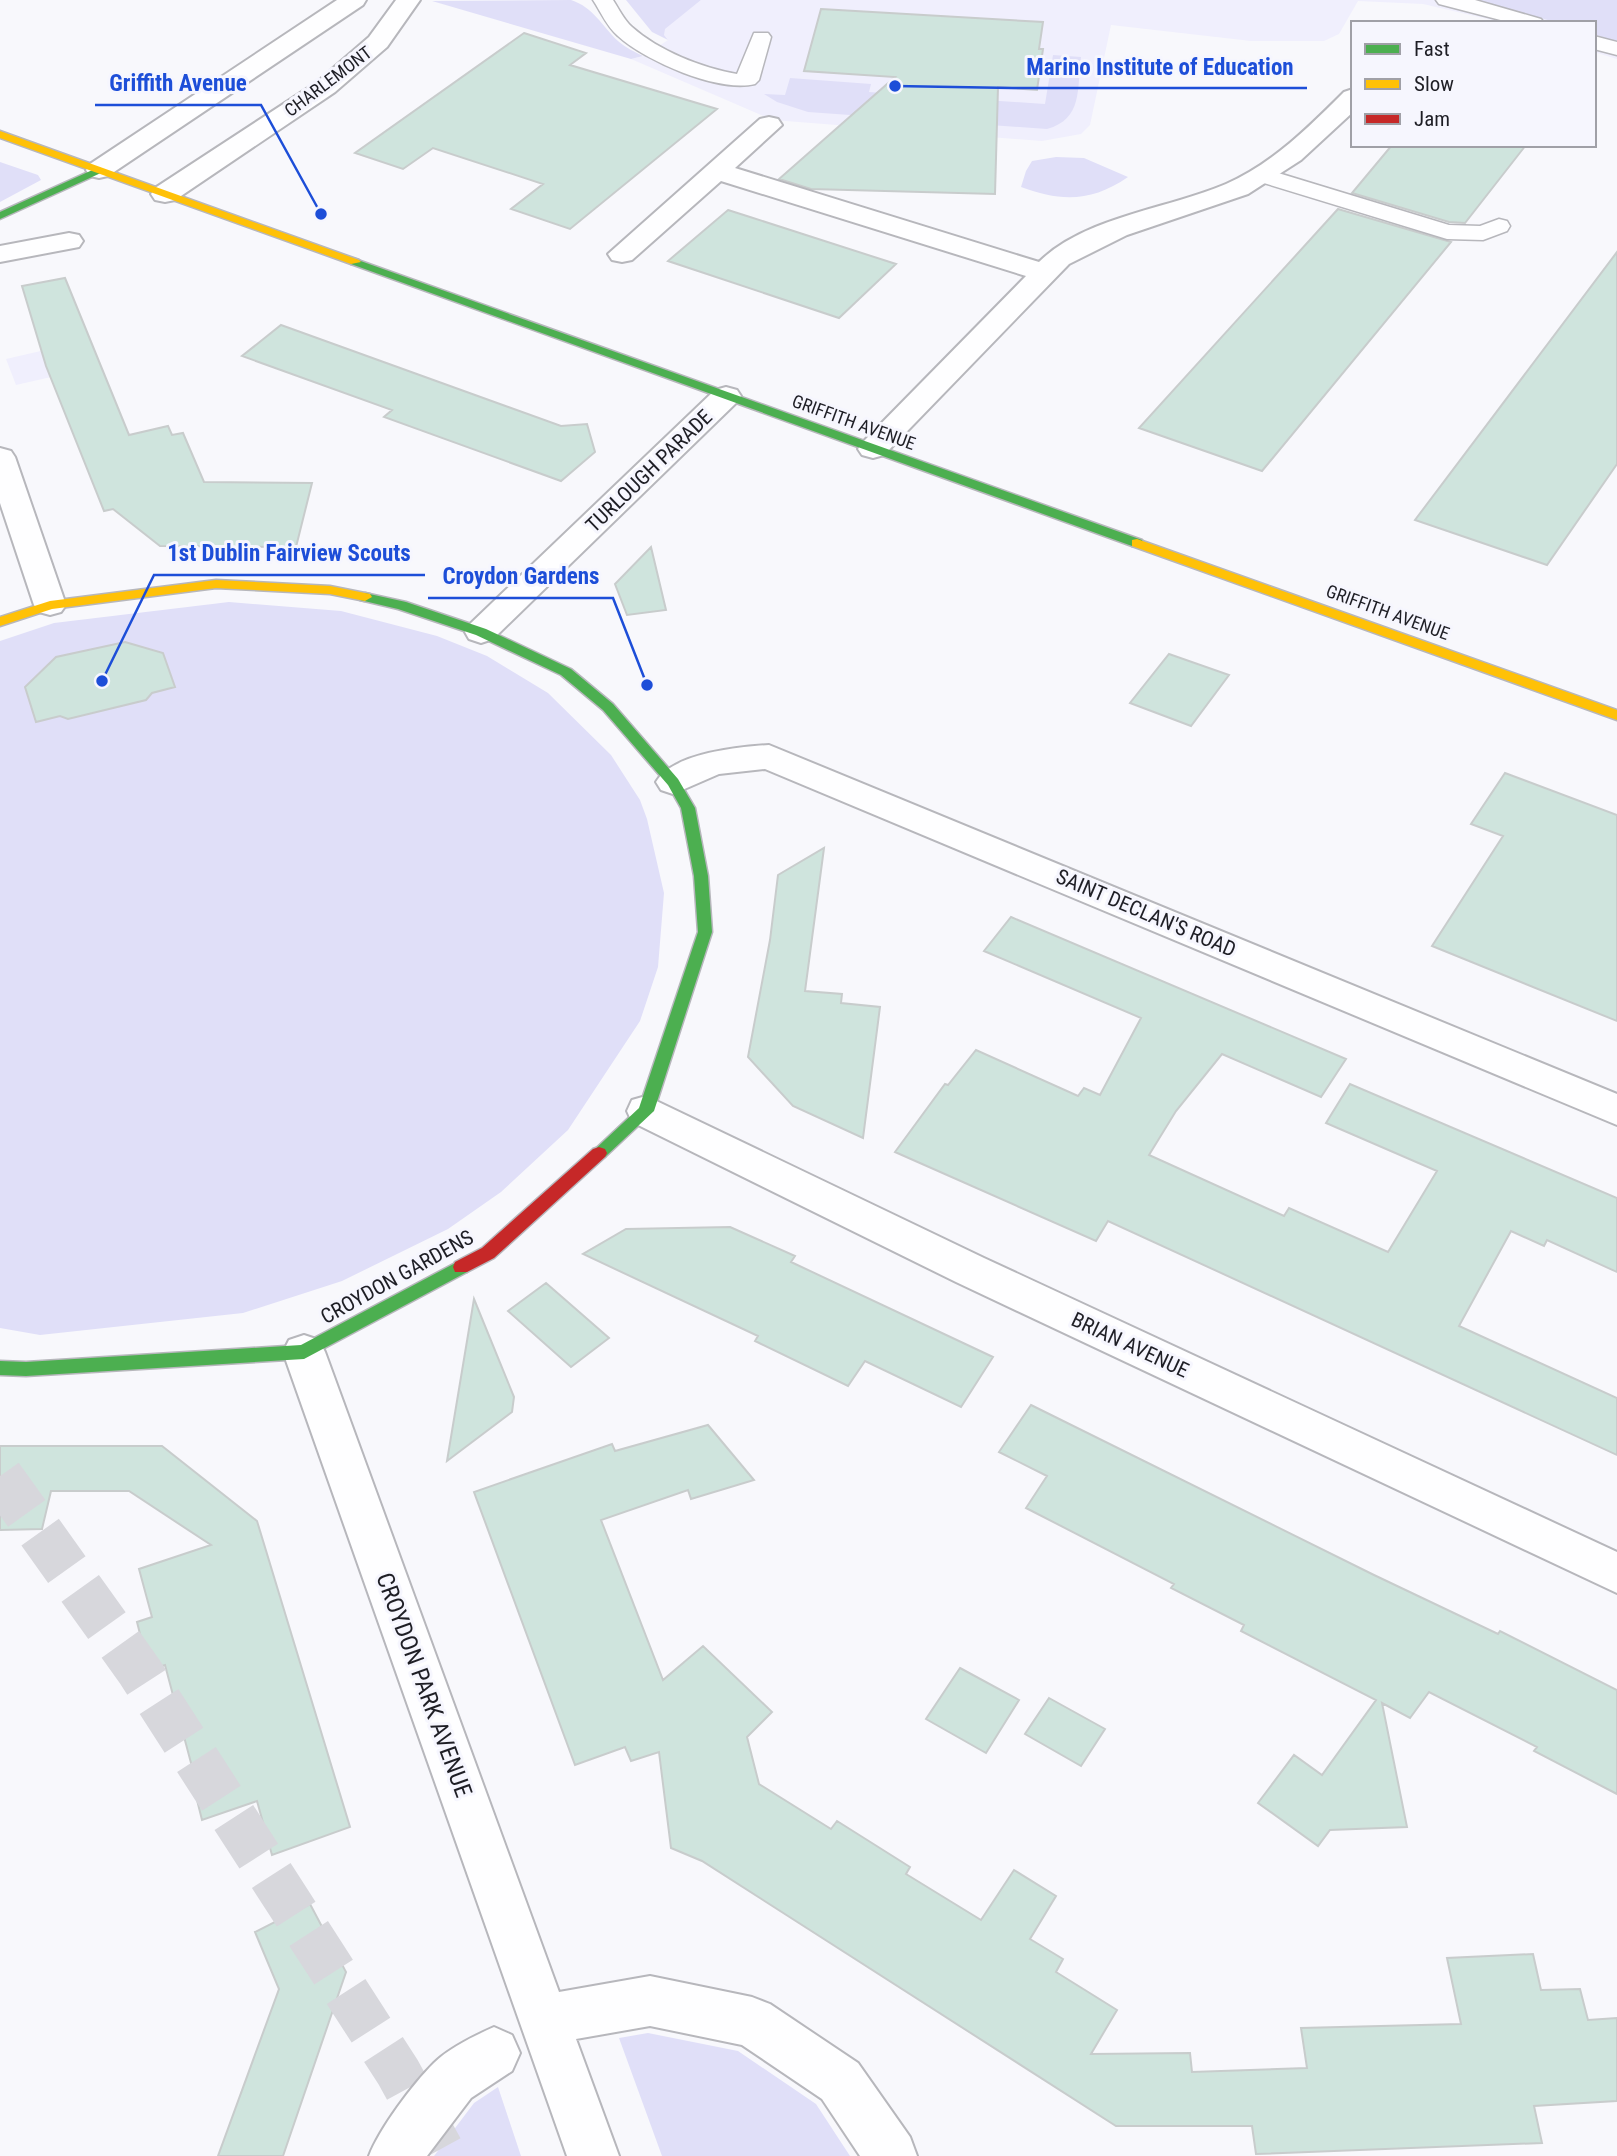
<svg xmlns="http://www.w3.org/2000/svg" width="1617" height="2156" font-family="'Roboto Condensed',sans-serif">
<rect width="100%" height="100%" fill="#f8f8fc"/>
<path fill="#f0effd" d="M701,0H1617V59L1594,52V23H1505L1423,4L1358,1L1339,34L1324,41H1251L1111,25L1090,125L1081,134L1042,141L773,120L631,59L644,56L668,40L664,35V29Z
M84,341L95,367L16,385L6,359Z"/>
<path fill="#e0dff8" d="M571,0C593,7 602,26 618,41C626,48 635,52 643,56L631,59L432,1Z
M626,0H701L665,29L664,35L668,40L652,32Z
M1475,0H1617V42L1594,34V23H1559Z
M1053,55L1081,57C1077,89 1083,119 1047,129L808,112L777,102L764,94L785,95L790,78L871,84L869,92L1045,104Z
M1056,157L1084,158L1128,177C1092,202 1061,202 1021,187L1026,171L1032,161Z
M0,162L38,175L41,180L0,202Z
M229,602L341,611L437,636L487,656L548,693L611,755L640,800L647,819L664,893L658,967L640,1021L568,1130L501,1192L448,1229L342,1281L243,1313L40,1335L0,1328V641L54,623Z
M648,2033L738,2051L816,2104L850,2156H662L619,2038Z
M498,2087L521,2156H434L474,2103Z"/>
<path fill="#cfe4dd" stroke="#c8cccc" stroke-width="2" d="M821,9L1043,22L1039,49H1043L1037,90L998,87L995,194L811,189L779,179L895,77L804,71Z
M524,33L586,53L570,65L717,109L570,229L511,209L543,184L433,148L403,169L355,153Z
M1392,145H1526L1465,223L1449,222L1352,193Z
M1338,209L1451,242L1262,471L1139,428Z
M728,210L750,217L896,264L839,318L668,261Z
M1617,252V464L1547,565L1415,520Z
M65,278L129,435L168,426L172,435L183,433L204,482L312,483L296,547L160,546L113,509L104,511L46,366L22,286Z
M281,325L561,426L587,424L595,452L561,481L384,417L392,410L242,356Z
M651,547L666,610L627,615L615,584Z
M125,642L163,653L175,687L152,693L146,700L68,719L60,716L36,722L25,687L56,657Z
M1169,654L1229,675L1191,726L1130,703Z
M1505,773L1617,815V1021L1432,946L1503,836L1471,824Z
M824,848L805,991L842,994L841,1003L880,1007L863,1138L793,1106L748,1057L770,940L778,875Z
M1011,917L1346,1059L1321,1097L1222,1054L1176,1111L1149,1155L1284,1216L1289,1208L1388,1252L1437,1171L1326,1123L1350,1084L1617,1198V1272L1547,1240L1544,1246L1511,1231L1459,1326L1617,1398V1455L1108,1221L1096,1241L895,1152L945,1084L948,1085L976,1050L1078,1096L1084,1088L1100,1095L1141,1018L984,951Z
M730,1227L795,1256L791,1262L993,1357L961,1407L865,1361L848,1386L755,1341L758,1336L583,1254L626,1229Z
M546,1283L609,1338L571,1367L508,1311Z
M474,1299L514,1397L512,1412L447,1461Z
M1031,1405L1374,1575L1498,1634L1500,1631L1617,1690V1794L1534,1751L1537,1747L1429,1692L1410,1718L1382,1703L1407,1827L1330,1830L1318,1846L1258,1803L1294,1755L1322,1775L1376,1700L1241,1631L1244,1625L1171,1588L1174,1584L1026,1508L1047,1476L999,1452Z
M708,1425L754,1480L691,1499L688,1490L601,1520L663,1680L703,1646L772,1712L747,1737L759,1784L831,1829L837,1821L910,1867L906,1874L981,1920L1014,1870L1056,1896L1030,1939L1063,1959L1056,1972L1117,2010L1091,2054L1190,2053L1192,2072L1307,2068L1301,2028L1461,2024L1447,1958L1533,1954L1541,1990L1580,1989L1588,2020L1617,2018V2101L1534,2106L1542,2143L1256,2154L1252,2126H1116L702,1861L671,1848L659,1752L631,1761L625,1747L575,1765L474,1492L612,1444L615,1451Z
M0,1446H162L257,1521L350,1827L272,1855L257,1801L202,1820L192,1780L195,1778L165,1665L149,1670L137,1622L152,1617L139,1569L211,1545L129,1491H51L42,1529L0,1530Z
M960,1668L1019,1700L986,1753L926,1719Z
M1049,1698L1105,1729L1081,1766L1025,1734Z
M310,1904L346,1972L283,2156H218L279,1989L255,1932Z"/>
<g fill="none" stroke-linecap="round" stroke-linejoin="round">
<path stroke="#d7d7dc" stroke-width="46" stroke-dasharray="46 23" stroke-linecap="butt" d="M0,1476L140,1672L398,2072L444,2156"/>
<defs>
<path id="lane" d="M593,0H613C619,9 624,20 632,27C659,51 702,68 737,74L754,33H768L771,37L759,80L755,84C719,93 645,61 618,36C607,27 601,12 593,0Z
M1436,0H1475L1541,19L1544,23H1512L1439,4Z
M1594,36L1617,42V55L1594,49Z
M1262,168L1449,225L1480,226L1499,219L1507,221L1510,226L1507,231L1483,240L1447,239L1254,180L1251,175L1254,170Z"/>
<path id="street" d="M337,0H366L363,5L108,176L99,178L90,176L86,170L90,164Z
M396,0H420L387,47L335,92L175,200L165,202L155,200L151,194L155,188L317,82L369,37Z
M1353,89V112L1301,160L1248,194L1127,235L1069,264L884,455L873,458L862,455L858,449L862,443L1026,276L721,181L632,260L622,262L612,260L608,254L760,119L769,117L778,119L782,125L735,168L1039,262C1084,217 1168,209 1226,184C1272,164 1309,127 1344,92Z
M69,233L79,235L83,241L79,247L0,262V246Z
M726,387L737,390L741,396L737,402L493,639L481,643L469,639L465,632L469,625L715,390Z
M0,448L11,451L15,457L66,605L61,612L50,615L39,612L34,605L0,503Z
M769,745L1617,1094V1125L765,769L719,774L673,794L661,790L656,782C673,753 738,747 769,745Z
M646,1096L984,1258L1617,1552V1593L956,1282L632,1122L627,1111L632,1100Z
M304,1335L319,1340L325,1352L559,1992L650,1976L752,1997L770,2004L858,2063L910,2137L917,2156H860L822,2099L742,2045L650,2026L576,2039L619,2156H567L283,1352L289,1340Z
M494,2027L512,2035L520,2053L512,2071L471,2098L427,2156H369C380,2128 412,2085 434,2063C449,2048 474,2036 494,2027Z"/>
<path id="fast" d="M99,167L104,170L103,172L0,219V212Z
M355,259L1142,540L1143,543L1142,546H1132L351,264L349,262Z
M365,593L406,602L486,629L571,669L613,704L678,779L695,808L708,876L712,932L654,1111L605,1157H593L591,1153L639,1108L698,932L694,876L681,808L668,785L603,710L561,675L476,635L398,609L360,600L358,597Z
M461,1260L467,1262L469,1267L467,1272L304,1359L26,1376L0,1375V1361L26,1362L301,1345Z"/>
<path id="slow" d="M0,131L359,260L361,262L351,264L0,138Z
M1137,539L1617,710V720L1132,546V540Z
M216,580L330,586L370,594L372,597L365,601L330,594L216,588L52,609L0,626V617L50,601Z"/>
<path id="jam" d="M599,1147L605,1149L607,1153L605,1157L494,1258L467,1272H455L453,1267L455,1262L482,1248L593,1149Z"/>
</defs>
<use href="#lane" stroke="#b7b7bc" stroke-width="3"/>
<use href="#street" stroke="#b7b7bc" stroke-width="4"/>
<use href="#fast" stroke="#b7b7bc" stroke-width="3"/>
<use href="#slow" stroke="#b7b7bc" stroke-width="3"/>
<use href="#jam" stroke="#b7b7bc" stroke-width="3"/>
<use href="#lane" fill="#fefeff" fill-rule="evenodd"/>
<use href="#street" fill="#fefeff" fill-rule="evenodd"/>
<use href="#fast" fill="#4caf50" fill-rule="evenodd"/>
<use href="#slow" fill="#ffc107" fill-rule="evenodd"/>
<use href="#jam" fill="#c62828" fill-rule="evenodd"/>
</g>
<g text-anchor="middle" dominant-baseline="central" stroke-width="6" stroke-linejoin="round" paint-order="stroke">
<g font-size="18" fill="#1e1e25" stroke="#f6f6fe">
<text transform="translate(328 81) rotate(-37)">CHARLEMONT</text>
<text transform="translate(854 422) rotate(20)">GRIFFITH AVENUE</text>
<text transform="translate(1388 612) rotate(20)">GRIFFITH AVENUE</text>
</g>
<g font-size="21" fill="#1e1e25" stroke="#f6f6fe">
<text transform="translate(649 471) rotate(-44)">TURLOUGH PARADE</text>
<text transform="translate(1146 913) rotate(23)">SAINT DECLAN'S ROAD</text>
<text transform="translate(397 1277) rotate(-29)">CROYDON GARDENS</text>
<text transform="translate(1130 1345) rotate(25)">BRIAN AVENUE</text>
</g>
<g font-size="24" fill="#1e1e25" stroke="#f6f6fe">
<text transform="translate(424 1685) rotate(70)">CROYDON PARK AVENUE</text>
</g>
</g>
<path fill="none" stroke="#1d4ed8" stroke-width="2.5" d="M895 86L1012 88H1307M321 214L261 105H95M102 681L154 575H425M647 685L613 598H428"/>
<g fill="#1d4ed8" stroke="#f6f6fe" stroke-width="2.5">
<circle cx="895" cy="86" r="7"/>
<circle cx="321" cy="214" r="7"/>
<circle cx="102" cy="681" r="7"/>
<circle cx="647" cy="685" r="7"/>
</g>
<g font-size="23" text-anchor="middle" font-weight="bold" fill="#1d4ed8" stroke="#f6f6fe" stroke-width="6" stroke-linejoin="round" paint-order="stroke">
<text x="1160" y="75">Marino Institute of Education</text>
<text x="178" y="91">Griffith Avenue</text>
<text x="289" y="561">1st Dublin Fairview Scouts</text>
<text x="521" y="584">Croydon Gardens</text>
</g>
<rect x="1351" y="21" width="245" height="126" fill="#f6f6fe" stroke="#a0a0a7" stroke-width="2"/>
<rect x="1365" y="44" width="35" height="10" fill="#4caf50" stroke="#a0a0a7" stroke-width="2"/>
<text x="1414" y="56" font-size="21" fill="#1e1e25">Fast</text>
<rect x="1365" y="79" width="35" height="10" fill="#ffc107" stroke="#a0a0a7" stroke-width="2"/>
<text x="1414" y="91" font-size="21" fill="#1e1e25">Slow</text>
<rect x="1365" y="114" width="35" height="10" fill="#c62828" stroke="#a0a0a7" stroke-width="2"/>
<text x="1414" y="126" font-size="21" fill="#1e1e25">Jam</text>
</svg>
